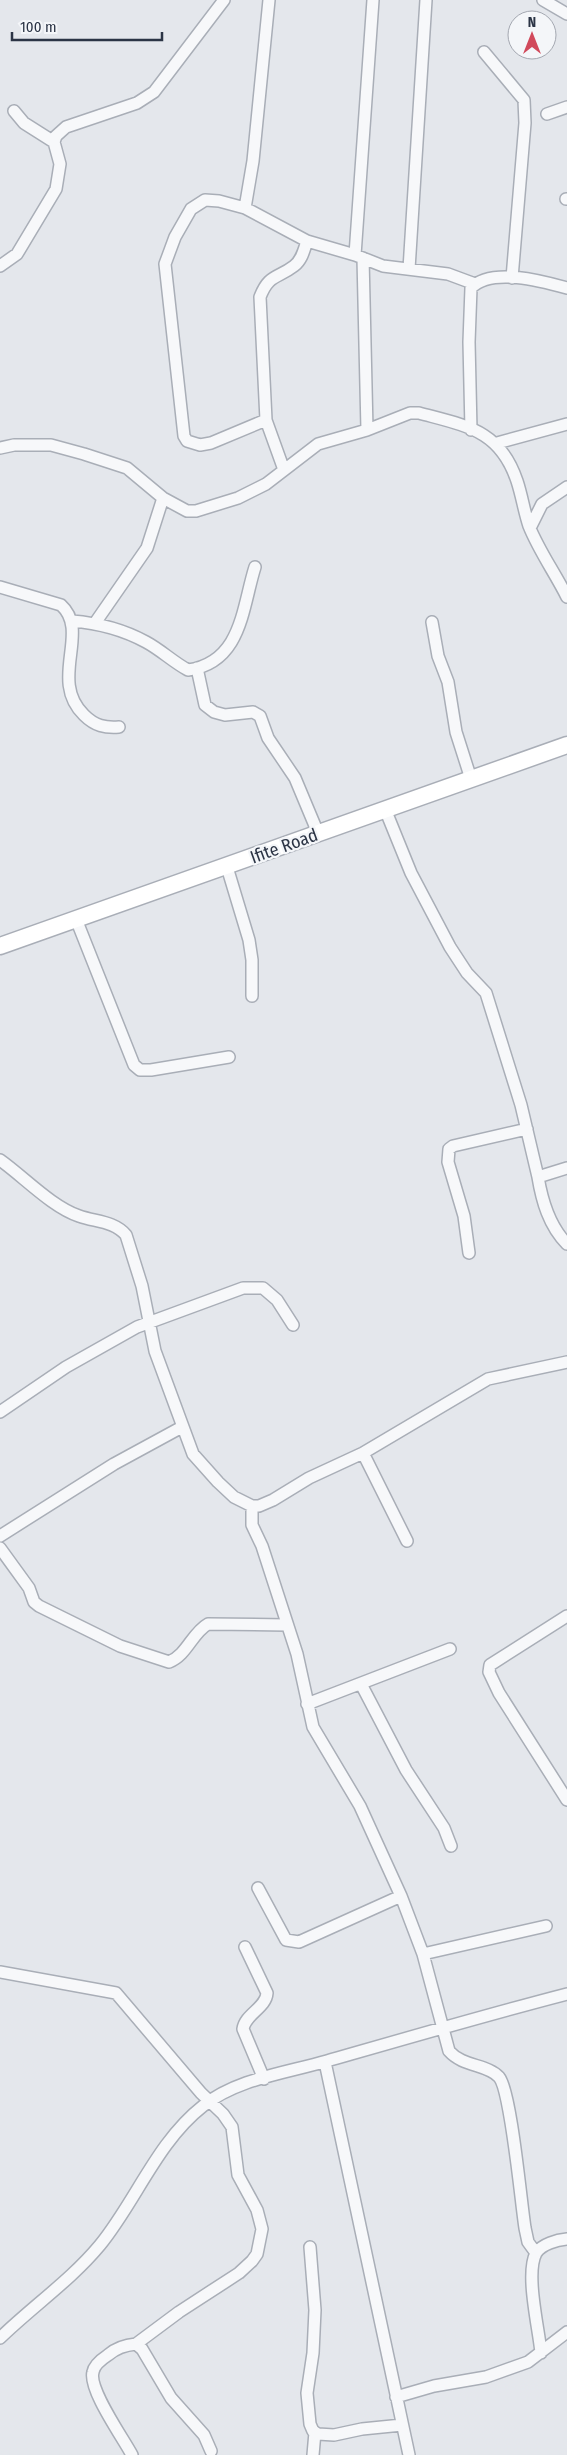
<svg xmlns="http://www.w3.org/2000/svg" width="567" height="2455" font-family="'Fira Sans Condensed',sans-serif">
<rect width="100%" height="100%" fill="#e4e7ec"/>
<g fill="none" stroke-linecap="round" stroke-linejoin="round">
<defs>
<path id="street" d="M543,0L567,14
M484,52L524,100L525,123L512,278
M14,111L24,123L54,142
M547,114L567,107
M566,199H567
M245,208L253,161L269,0
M355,255L373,0
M363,258L367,430
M0,266L17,254L56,189L60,164L54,142L56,136L66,127L137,103L154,92L224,0
M409,269L426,0
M266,420L211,443L200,445L187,441L184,436L165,264L175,237L191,209L205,200L219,201L245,208L307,241L355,255L383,266L448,274L475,284
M471,430L469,342L471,288C491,267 542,281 567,288
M497,443L567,424
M0,448L14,445H51L84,454L127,468L163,498L187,511H196L238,498L266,484L318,444L367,430L410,413H419C467,426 500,430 517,481C522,496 524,511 529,526C539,551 555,573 567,597
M284,470L266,420L260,297C269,274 277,279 294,266C302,260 304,250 307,241
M530,528L542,504L567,487
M0,587L61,605C91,632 48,680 84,715C95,726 105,728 119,727
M72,621C97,623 124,630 146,642C161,650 173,662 188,670C242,662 242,608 255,567
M432,622L438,656L448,682L456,732L471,779
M95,623L147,548L163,498
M197,668L205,705L214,712L225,715L253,712L260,716L268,738L295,778L318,833
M385,809L411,873L450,947L467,973L486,993L521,1105L538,1177L567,1168
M227,867L249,940L252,960V996
M76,919L134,1065L140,1070H151L229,1057
M0,1160C24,1177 52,1207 79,1216C96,1222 114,1221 126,1235L142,1286L155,1351L193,1454L218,1482L234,1497L252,1506H259L273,1500L309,1478L363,1453L488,1379L567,1362
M538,1177C542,1201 549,1226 567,1244
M469,1253L464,1216L448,1162L449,1149L453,1146L527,1129
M0,1412L66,1367L137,1327L243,1288H263L277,1300L293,1325
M363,1453L407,1541
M252,1506V1525L262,1546L297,1654L313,1727L360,1806L401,1896L423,1954L449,2051C463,2067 487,2064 499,2077C511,2091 521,2203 525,2228L528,2242L536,2253
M0,1536L114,1464L182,1427
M0,1548L29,1588L34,1602L39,1606L120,1646L169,1662C187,1655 192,1633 208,1624L287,1625
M567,1616L490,1665L489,1672L499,1693L567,1800
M361,1684L406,1770L444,1828L451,1846
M307,1704L450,1649
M258,1888L286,1940L299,1942L401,1896
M245,1947L267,1993C266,2008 245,2014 243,2029L264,2079
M423,1954L546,1926
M0,1972L116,1993L201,2093L223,2114L232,2127L238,2175L257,2210L262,2229L257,2254L252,2261L239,2273L179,2312L136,2344
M325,2062L409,2455
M310,2247L315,2310L313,2353L307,2393L310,2424L313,2431L318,2434L334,2435L362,2429L402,2425
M0,2338C33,2306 71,2280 100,2245C136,2201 157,2142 203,2106C236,2079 286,2073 327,2061C407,2038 486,2015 567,1994
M541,2353C539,2329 525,2274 536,2253C542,2244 557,2240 567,2239
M396,2397L434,2386L486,2377L528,2362L567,2332
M132,2455C123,2438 88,2389 93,2372C94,2365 102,2359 108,2355C116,2348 125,2345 136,2344L142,2349L171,2398L204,2435L211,2451
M313,2455L315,2432"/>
<path id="secondary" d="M0,946L567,745"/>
</defs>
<use href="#street" stroke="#a9aeb7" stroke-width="14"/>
<use href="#secondary" stroke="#a9aeb7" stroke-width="19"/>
<use href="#street" stroke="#f7f8fa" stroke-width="11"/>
<use href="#secondary" stroke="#fff" stroke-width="16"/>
</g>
<g text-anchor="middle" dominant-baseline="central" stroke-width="4.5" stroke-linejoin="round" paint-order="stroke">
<g font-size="18" fill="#2b3445" stroke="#f4f6f9">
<text transform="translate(284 846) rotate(-20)">Ifite Road</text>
</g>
</g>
<g transform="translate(532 35)"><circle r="24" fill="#f4f6f9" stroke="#a4a8b1"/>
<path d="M0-4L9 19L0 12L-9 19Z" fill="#d1495b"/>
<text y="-8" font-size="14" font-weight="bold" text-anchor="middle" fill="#2b3445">N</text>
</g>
<path d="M12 32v8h150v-8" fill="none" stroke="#2b3445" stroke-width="2.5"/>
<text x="20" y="32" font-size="15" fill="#2b3445" stroke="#f4f6f9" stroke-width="4" paint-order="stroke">100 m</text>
</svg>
